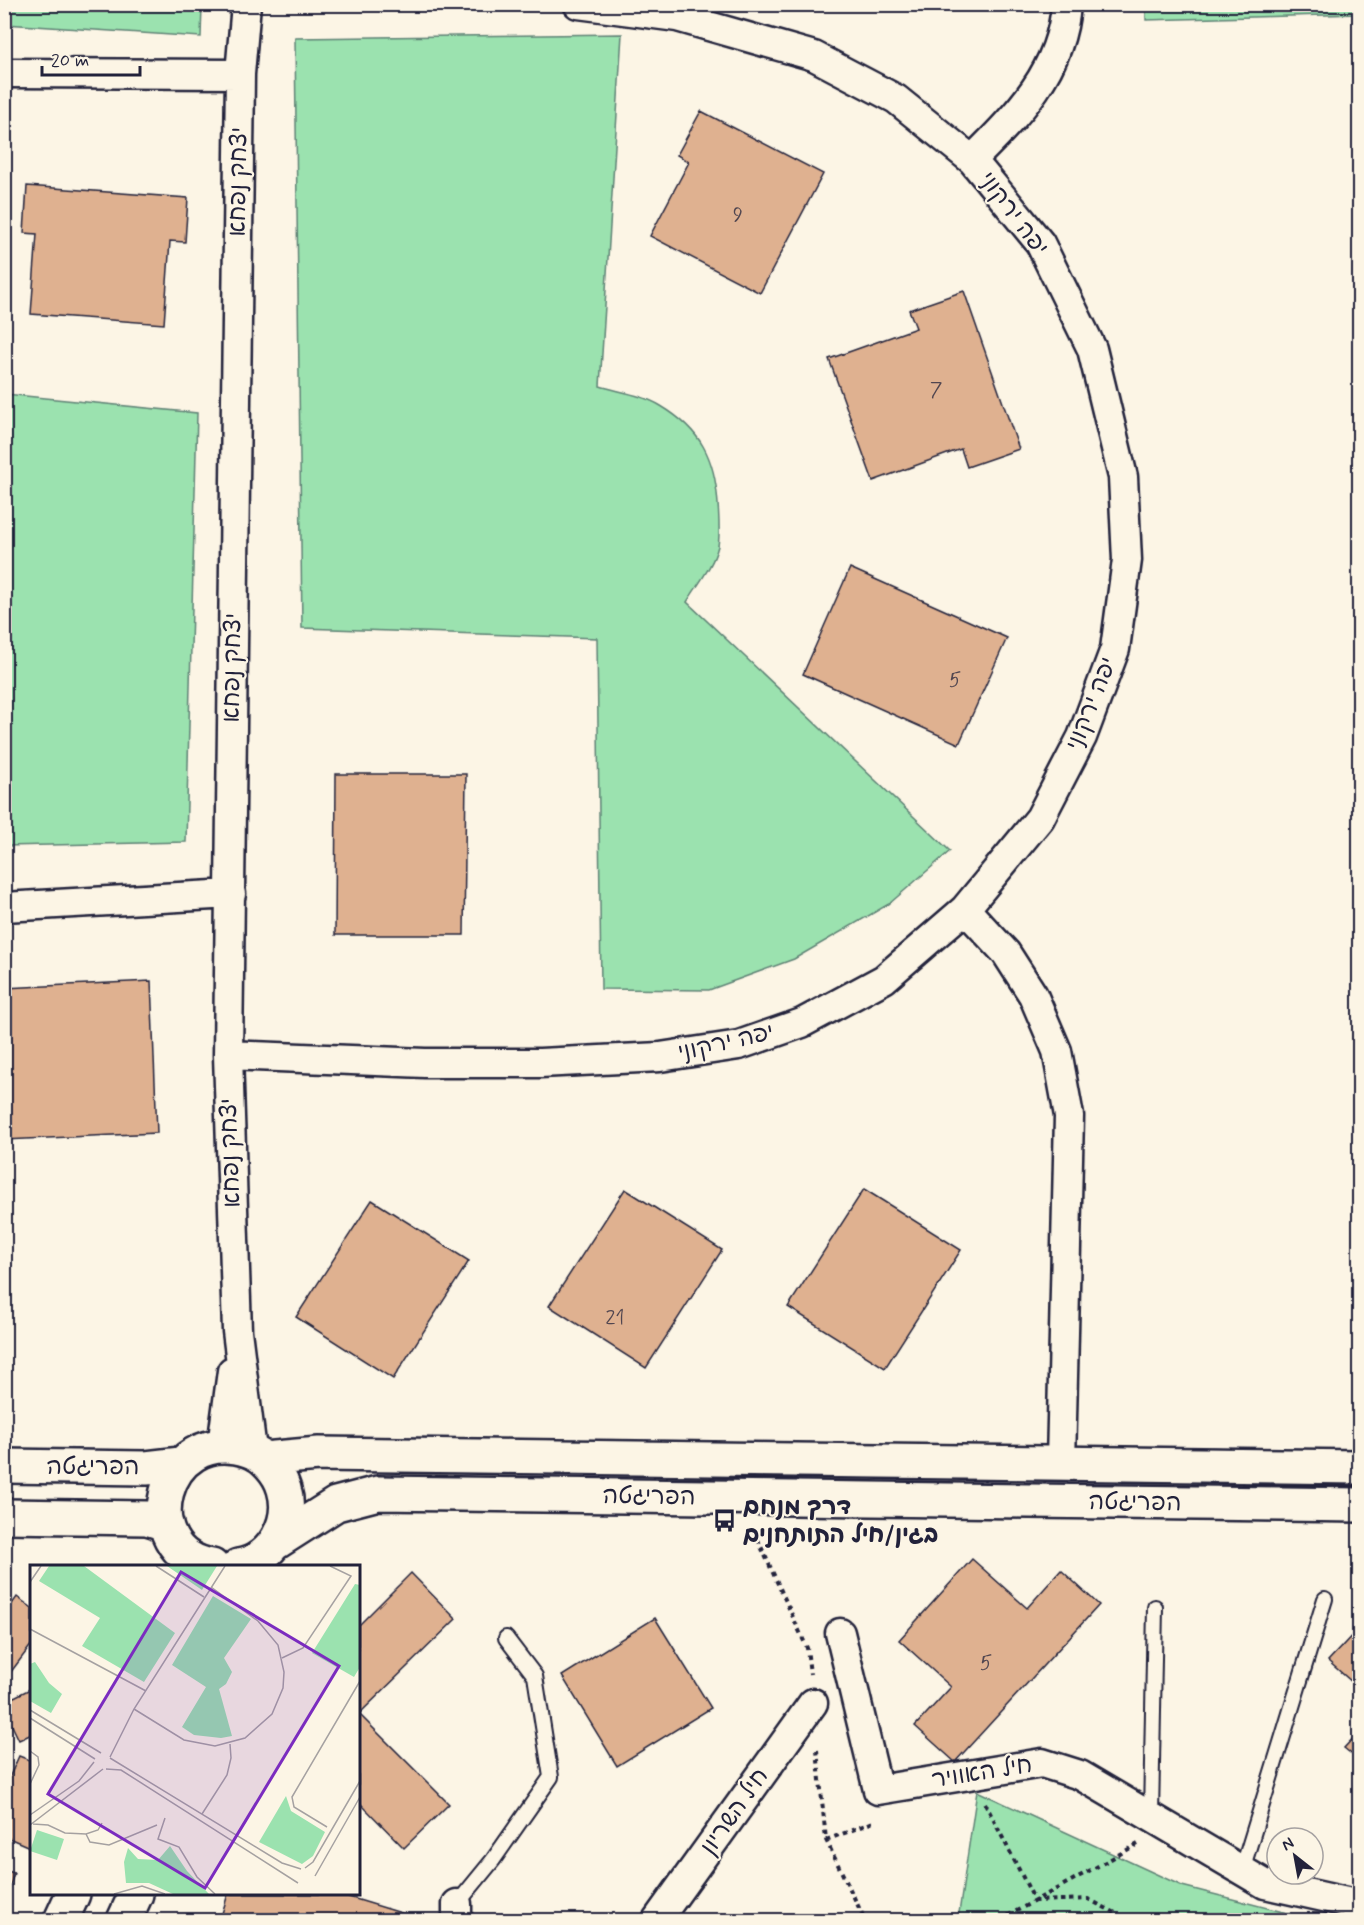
<svg xmlns="http://www.w3.org/2000/svg" width="1364" height="1925" font-family="Mynerve,'Playpen Sans Hebrew',sans-serif">
<rect width="100%" height="100%" fill="#fcf5e5"/>
<filter id="ink" filterUnits="userSpaceOnUse"><feTurbulence type="fractalNoise" baseFrequency=".0167" numOctaves="2"/><feDisplacementMap in="SourceGraphic" scale="12" xChannelSelector="R" yChannelSelector="G"/><feConvolveMatrix kernelMatrix="1 2 1 2 8 2 1 2 1" color-interpolation-filters="sRGB"/></filter>
<g filter="url(#ink)">
<path fill="#9be2af" stroke="#5e8275" stroke-width="1.5" d="M1359,4V14L1146,20V5Z
M4,5H202L201,37L5,24Z
M622,34L600,386C620,392 643,395 661,406C701,430 715,458 718,504C719,517 720,533 718,546C713,566 698,584 687,602L950,851L889,904L794,959L709,990L601,989L597,638L302,628L295,38Z
M5,394L197,413L186,842L5,846Z
M977,1791L1182,1886L1314,1920H958Z"/>
<path fill="#dfb190" stroke="#22223b" stroke-width="1.5" d="M701,111L823,174L760,293L650,236L689,162L677,155Z
M27,186L188,198L185,242L170,241L164,324L31,314L37,234L24,233Z
M964,291L1019,449L967,467L961,449L873,481L829,359L916,328L909,310Z
M850,568L1007,638L959,744L803,674Z
M336,774H466L464,935H335Z
M151,981L157,1133L4,1140V988Z
M625,1189L722,1250L646,1368L549,1306Z
M864,1189L961,1250L885,1368L788,1307Z
M372,1200L469,1261L393,1379L296,1317Z
M972,1559L1027,1608L1061,1570L1099,1605L955,1762L915,1726L951,1687L899,1640Z
M411,1573L456,1619L359,1714L449,1804L404,1848L358,1801V1626Z
M17,1597L32,1608V1644L4,1681V1615Z
M655,1618L711,1708L617,1766L562,1676Z
M1360,1627V1689L1328,1661Z
M32,1688V1734L19,1740L4,1709V1702Z
M1360,1731V1761L1344,1748Z
M19,1756L32,1761V1848L4,1836V1789Z
M4,1870L14,1873L4,1905Z
M228,1894H339L408,1915L406,1920H220Z"/>
<g fill="none" stroke-linecap="round" stroke-linejoin="round">
<defs>
<path id="service" d="M1151,1815L1155,1607
M1242,1870L1325,1599
M457,1904L493,1860L551,1777L535,1676L506,1638"/>
<path id="minor" d="M246,4L240,74L228,1055L237,1331L252,1451
M4,73L240,74
M972,160C1016,116 1062,71 1066,4
M4,907L231,894
M965,909L1006,953L1033,995L1057,1051L1069,1116L1061,1463
M228,1055L425,1063H540L660,1057L739,1045L802,1023L884,979L965,909L1040,818L1082,737L1115,649L1127,560L1123,477L1092,349L1040,243L972,160L896,99L814,56L677,17L578,4
M222,1446L232,1371
M840,1633L878,1790L1042,1763L1080,1775L1265,1884L1360,1905
M457,1904V1920
M657,1920L813,1703"/>
<path id="tertiary" d="M264,1459L319,1454L1360,1467
M4,1466L146,1468L181,1464
M4,1516L147,1518L166,1524
M275,1543L336,1504L378,1493L1360,1505
M212,1566C131,1553 160,1422 248,1450C264,1455 279,1472 284,1489C294,1522 272,1561 238,1566
M61,1920L73,1894
M124,1920L136,1894"/>
</defs>
<use href="#service" stroke="#22223b" stroke-width="18"/>
<use href="#minor" stroke="#22223b" stroke-width="33"/>
<use href="#tertiary" stroke="#22223b" stroke-width="38"/>
<path stroke="#22223b" stroke-width="4" stroke-dasharray="4.5 4.5" stroke-linecap="butt" d="M754,1531L807,1648L810,1674
M817,1750L826,1840L865,1920
M985,1803L1035,1901L1088,1899L1129,1920
M826,1840L876,1821
M1000,1920L1138,1844"/>
<use href="#service" stroke="#fcf5e5" stroke-width="14"/>
<use href="#minor" stroke="#fcf5e5" stroke-width="28"/>
<use href="#tertiary" stroke="#fcf5e5" stroke-width="33"/>
</g>
</g>
<defs>
<symbol id="bus-bare" viewBox="-9 -9 18 18"><path d="M-5-6H5V4H4V6H2V4H-2V6H-4V4H-5ZM-3.5-4V0h7V-4ZM-3.5 1.2v1.5H-2V1.2ZM2 1.2v1.5H3.5V1.2Z" fill="#22223b" stroke="#fcf5e5" stroke-width="2.5" paint-order="stroke"/></symbol>
</defs>
<g fill-rule="evenodd">
<use href="#bus-bare" x="708" y="1504" width="33" height="33"/>
</g>
<g text-anchor="middle" dominant-baseline="central" stroke-width="4.5" stroke-linejoin="round" paint-order="stroke">
<g font-size="21" fill="#514650">
<text x="738" y="215">9</text>
<text x="936" y="390">7</text>
<text x="955" y="680">5</text>
<text x="615" y="1318">21</text>
<text x="986" y="1663">5</text>
</g>
<g font-size="24" fill="#22223b" stroke="#fcf5e5">
<text transform="translate(239 182) rotate(-89)">יצחק נפחא</text>
<text transform="translate(1013 214) rotate(53)">יפה ירקוני</text>
<text transform="translate(233 668) rotate(-89)">יצחק נפחא</text>
<text transform="translate(1092 704) rotate(-68)">יפה ירקוני</text>
<text transform="translate(726 1043) rotate(-13)">יפה ירקוני</text>
<text transform="translate(231 1153) rotate(-92)">יצחק נפחא</text>
<text x="93" y="1467">הפריגטה</text>
<text transform="translate(649 1497) rotate(1)">הפריגטה</text>
<text transform="translate(1135 1503) rotate(1)">הפריגטה</text>
<text transform="translate(982 1773) rotate(-9)">חיל האוויר</text>
<text transform="translate(735 1812) rotate(-55)">חיל השריון</text>
</g>
<g font-size="24" font-weight="bold" fill="#22223b" stroke="#fcf5e5" text-anchor="start">
<text x="743" y="1507">דרך מנחם<tspan x="743" dy="28">בגין/חיל התותחנים</tspan></text>
</g>
</g>
<g transform="translate(30 1565)">
<rect width="330" height="330" fill="#fcf5e5"/>
<path d="M19,1H54L145,68L114,117L52,81L70,53L9,16ZM137,1H187L172,25ZM325,19L330,20V102L324,112L282,88ZM183,31L221,54L194,93L202,107L196,119L189,124L202,171L191,173L164,170L152,162L176,122L142,100ZM5,97L19,118L32,129L21,148L0,136V99ZM256,231L261,246L295,267L283,291L272,299L229,277ZM7,265L34,274L27,295L0,286ZM140,281L157,306L179,329H143L119,318H96L94,297L98,283L108,294L128,295Z" fill="#9be2af"/>
<path fill="none" stroke="#a5a1a1" stroke-width="1.5" d="M126,1L174,32M0,17L11,1M0,64L116,126M252,93L273,83L321,11L300,1M104,144L154,175L185,181L215,173L242,149L253,123L254,107L248,80L228,56L181,22M0,145L71,188M0,153L65,194M0,186L8,192L9,200L0,219M80,192L104,144L195,1M80,193L252,298L271,304M76,204L91,205L268,318M172,249L197,210L201,193L200,179M0,250L49,216L64,197M135,253L128,274L149,282L167,312L185,329M3,259L18,260L35,268L56,269L68,265L72,258M0,260L73,204M297,262L264,242L262,232L330,116M56,269L60,277L79,280L127,260M275,303L283,297L330,216M285,311L330,232M84,329L112,321L135,329"/>
<path fill="#7b2cbf" fill-opacity="0.15" stroke="#7b2cbf" stroke-width="3" d="M151,7L309,101L175,323L18,229Z"/>
<rect width="330" height="330" fill="none" stroke="#22223b" stroke-width="3"/>
</g>
<rect width="1364" height="1925" fill="none" stroke="#fcf5e5" stroke-width="24"/>
<rect x="12" y="12" width="1340" height="1901" fill="none" stroke="#22223b" stroke-width="2" filter="url(#ink)"/>
<g transform="translate(1295 1856) rotate(329)"><circle r="28" fill="#fcf5e5" stroke="#a5a1a1" stroke-width="1.5"/>
<path d="M0-4.5L10 22L0 15L-10 22Z" fill="#22223b"/>
<text y="-9" font-size="16" font-weight="bold" text-anchor="middle" fill="#22223b">N</text>
</g>
<path d="M42 66v9h98v-9" fill="none" stroke="#22223b" stroke-width="3"/>
<text x="51" y="66" font-size="18" fill="#22223b" stroke="#fcf5e5" stroke-width="4.5" paint-order="stroke">20 m</text>
</svg>
